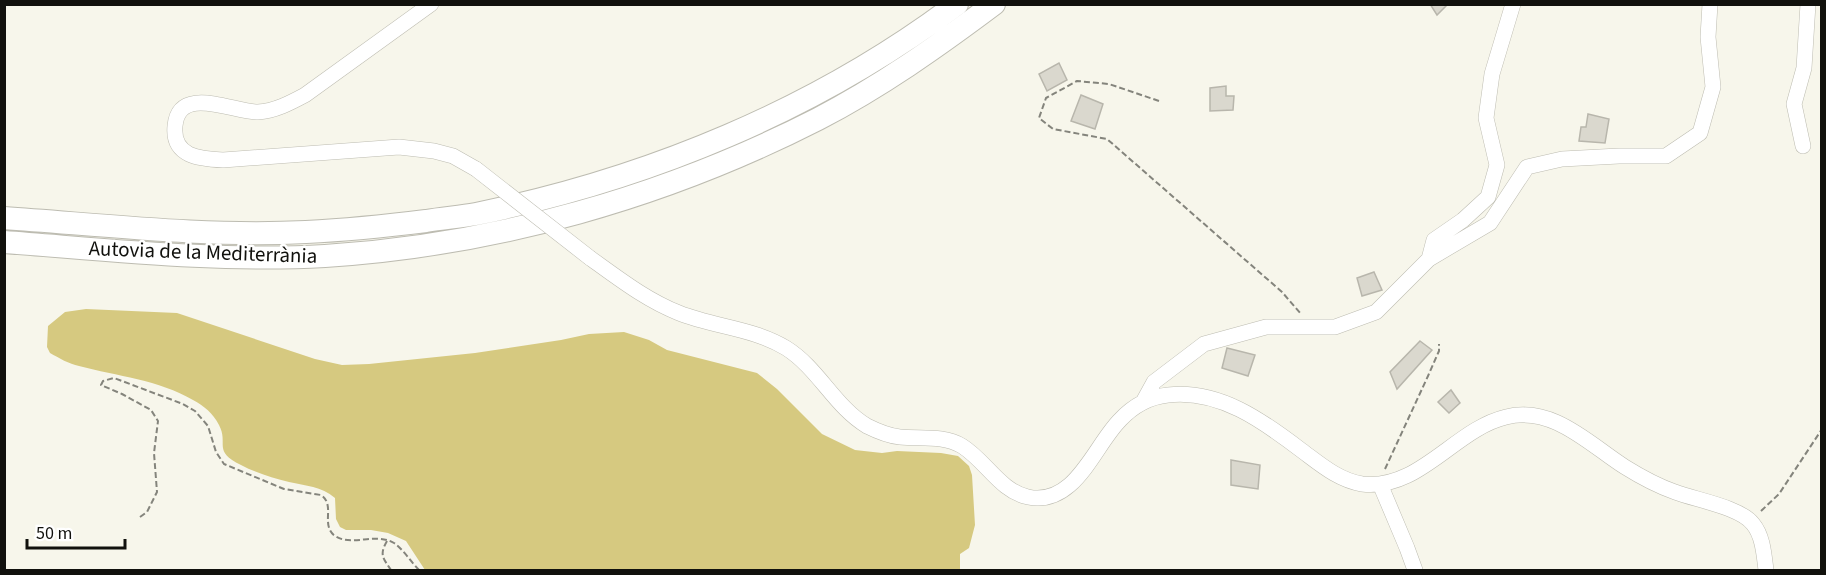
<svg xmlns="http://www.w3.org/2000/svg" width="1826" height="575" font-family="'Source Sans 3',sans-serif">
<rect width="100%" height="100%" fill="#f7f6eb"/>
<path fill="#d6c980" d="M86,309L177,313L315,359L342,365L369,364L475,353L561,340L589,334L624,332L649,340L667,350L757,373L777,389L822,434L855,450L882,453L897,451L941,453L958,456L969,466L972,475L975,525L969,548L960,554V570H425L406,541L388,533L371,530H346L340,527L336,519L335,498C321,486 306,486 289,482C273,478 256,473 241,465C212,451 229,444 219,425C213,413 204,406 193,400C159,380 117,376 79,366C69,364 59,358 50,353L47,347L48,326L65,312Z"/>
<path fill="#dad8ce" stroke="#b8b6ac" stroke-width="1.5" d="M1430,4H1448L1437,15Z
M1059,63L1067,80L1047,91L1039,74Z
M1226,86V96H1234L1233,110L1210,111V88Z
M1081,95L1103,104L1095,129L1071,121Z
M1588,114L1609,119L1605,143L1579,141L1581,127H1586Z
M1374,272L1382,290L1362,296L1357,278Z
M1420,341L1432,350L1397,389L1390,372Z
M1227,348L1255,355L1248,376L1222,368Z
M1451,390L1460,403L1449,413L1438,402Z
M1231,460L1260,465L1258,489L1231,485Z"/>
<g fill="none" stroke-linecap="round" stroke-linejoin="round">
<defs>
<path id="minor" d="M431,4L305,95C290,103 275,111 258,112C233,112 179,84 175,126C172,157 200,159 223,160L399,147L434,151L453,156L476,169
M1803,146L1794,104L1804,68L1808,4
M590,258C618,278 646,300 679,313C714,327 753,328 786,348C818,368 835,407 867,426C877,431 889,436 900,437C921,439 944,435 962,446C986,461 1000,491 1028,497C1075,507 1094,446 1120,420C1133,406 1149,397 1168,395C1219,389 1263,421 1301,450C1320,464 1338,480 1362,484C1419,491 1455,429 1506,417C1553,405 1590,445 1625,467C1641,477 1658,486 1675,492C1696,500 1740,507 1753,524C1763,536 1764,555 1766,570
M1429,259L1434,240L1463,220L1488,197L1497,165L1486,118L1492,74L1513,4
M1143,402L1154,382L1204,344L1266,327H1335L1376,312L1429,259L1490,223L1527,167L1562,159L1619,156H1666L1700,133L1713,87L1708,37L1710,4
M1380,484L1407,548L1415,570"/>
<path id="highway" d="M4,218C105,225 205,237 306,232C346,230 386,226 426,221C443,218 460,217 476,214C648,179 816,110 957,4
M4,242C111,250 218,262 325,256C496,245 665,197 818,119C880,87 938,46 994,4"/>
</defs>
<use href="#minor" stroke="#bdbcb1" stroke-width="16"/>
<use href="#highway" stroke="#bdbcb1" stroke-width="24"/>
<path stroke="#84847c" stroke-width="2" stroke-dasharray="6 3" stroke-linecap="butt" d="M1159,101L1109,84L1077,81L1046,98L1039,118L1053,129L1107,139L1282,292L1301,314
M1385,469L1428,376L1439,351V344
M1761,511L1779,494L1822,429
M140,517L147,512L157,492L154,453L158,421L151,410L122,394L101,385L103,381L114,378L183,404L195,411L208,426L216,452L224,464L284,489L321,495C336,505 320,525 335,536C352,547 376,532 394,543C403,549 411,562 419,570
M387,541C379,555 383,558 391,570"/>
<use href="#minor" stroke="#fff" stroke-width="15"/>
<use href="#highway" stroke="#fff" stroke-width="22"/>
<defs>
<path id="minor-bridge" d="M476,169L590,258"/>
</defs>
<use href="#minor-bridge" stroke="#bdbcb1" stroke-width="16" stroke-linecap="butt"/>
<use href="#minor-bridge" stroke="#fff" stroke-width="15"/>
</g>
<g text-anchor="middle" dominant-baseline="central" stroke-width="5" stroke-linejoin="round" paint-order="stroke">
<g font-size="21" fill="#11110d" stroke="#fff">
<text transform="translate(203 252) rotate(2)">Autovia de la Mediterrània</text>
</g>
</g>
<rect width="1826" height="575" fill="none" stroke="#11110d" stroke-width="12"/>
<path d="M27 539v9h98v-9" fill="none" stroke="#11110d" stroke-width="3"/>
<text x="36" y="539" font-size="18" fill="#11110d" stroke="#ffffff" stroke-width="4.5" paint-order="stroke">50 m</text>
</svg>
